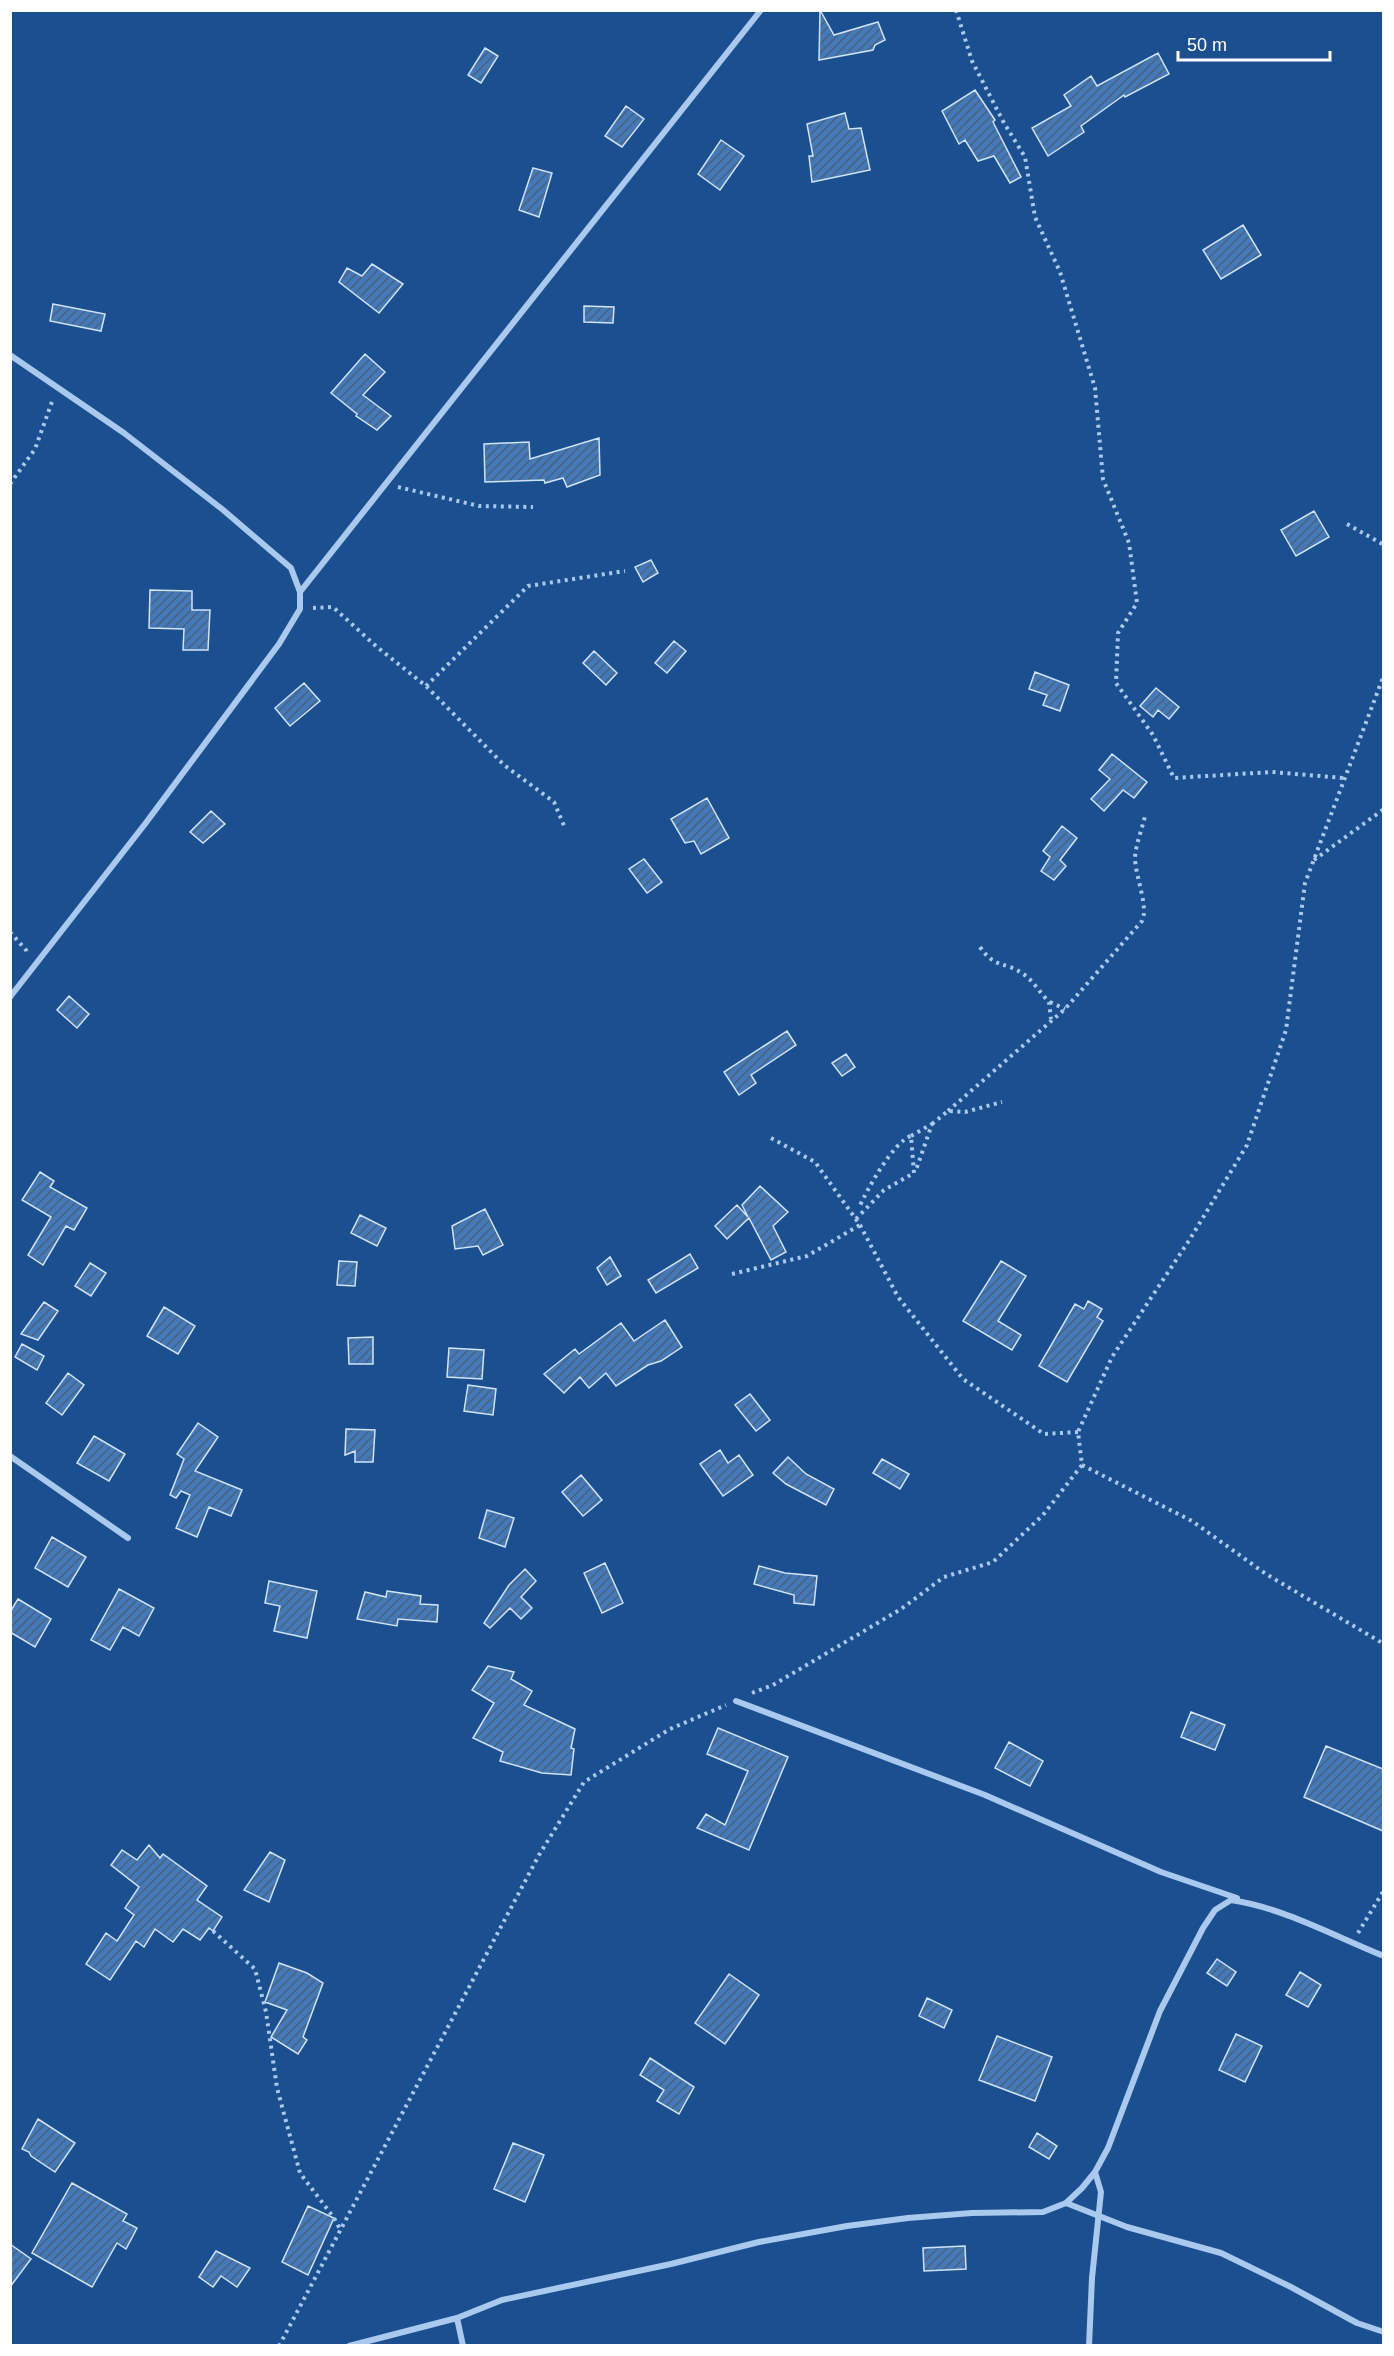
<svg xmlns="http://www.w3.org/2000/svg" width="1394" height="2356" font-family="Helvetica,sans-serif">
<defs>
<pattern id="building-hatch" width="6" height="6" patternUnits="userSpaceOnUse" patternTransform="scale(1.5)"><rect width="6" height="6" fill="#4478b7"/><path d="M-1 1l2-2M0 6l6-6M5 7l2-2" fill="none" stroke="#486282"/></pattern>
</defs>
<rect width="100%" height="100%" fill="#1b4f8f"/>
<path fill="url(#building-hatch)" stroke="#cfe3fa" stroke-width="1.5" d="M820,10L834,35L878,22L885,40L875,45L873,50L819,60Z
M485,48L498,56L481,83L468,75Z
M1158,53L1169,74L1125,97L1124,95L1081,126L1084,132L1048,156L1032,128L1071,106L1064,95L1091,76L1097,86Z
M975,90L995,120L993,122L1021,177L1010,183L994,156L978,161L965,140L959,144L942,111Z
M626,106L644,119L622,147L605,136Z
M845,113L849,129L861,128L870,170L812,182L809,156H813L807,124Z
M721,140L744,156L720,190L698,174Z
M533,168L552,173L539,217L519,210Z
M1243,225L1261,255L1221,279L1203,250Z
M372,264L403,284L379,313L339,282L347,268L362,276Z
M53,304L105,314L101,331L50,321Z
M584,306L614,307L613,323L584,322Z
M365,354L385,372L363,395L391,416L377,430L356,416L357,414L331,393Z
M599,438L600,475L567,487L563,478L545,483L544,480L485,482L484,444L529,442L530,459Z
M1314,511L1329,537L1296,556L1281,530Z
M651,560L658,573L643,582L635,567Z
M150,590L192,591V610H210L208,650H183L184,629L149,628Z
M674,641L686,651L667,673L655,663Z
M594,651L617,673L606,685L583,663Z
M1035,672L1069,685L1060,711L1043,705L1047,695L1029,689Z
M304,683L320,701L290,726L275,708Z
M1156,688L1179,707L1169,719L1158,710L1153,717L1140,706Z
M1112,754L1147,782L1134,798L1123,790L1104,811L1091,799L1110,779L1099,770Z
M707,798L729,838L701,854L694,841L685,843L671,819Z
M211,811L225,824L203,843L190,832Z
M1062,826L1077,838L1060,860L1066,866L1054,880L1041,871L1050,857L1043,851Z
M644,859L662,882L647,893L629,869Z
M69,996L89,1014L77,1028L57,1010Z
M787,1031L796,1045L751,1075L756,1083L739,1095L724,1072Z
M846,1054L855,1067L842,1076L832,1063Z
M40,1172L54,1181L50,1187L87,1208L74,1230L66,1226L43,1265L28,1255L51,1217L22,1200Z
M760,1186L788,1212L773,1226L786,1252L771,1260L749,1218L727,1239L715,1226L737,1205L748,1217L742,1205Z
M485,1209L503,1245L483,1255L478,1246L455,1249L452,1226Z
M360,1215L386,1228L377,1246L351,1233Z
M690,1254L698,1268L656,1293L648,1280Z
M610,1257L621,1276L607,1285L597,1268Z
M339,1261L357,1262L355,1286L337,1285Z
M1001,1261L1026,1276L998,1321L1021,1335L1012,1350L963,1321Z
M90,1263L106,1273L91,1296L75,1286Z
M1088,1301L1102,1309L1097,1317L1103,1321L1067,1382L1039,1366L1075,1304L1084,1309Z
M44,1302L58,1311L38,1340L21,1334Z
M164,1307L195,1326L178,1354L147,1336Z
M665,1320L682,1347L661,1361L648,1365L616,1386L606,1373L589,1388L580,1377L564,1393L544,1374L575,1349L579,1354L621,1323L634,1341Z
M373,1337V1364H349L348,1338Z
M22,1344L44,1356L37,1370L15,1357Z
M449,1348L484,1350L482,1379L447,1377Z
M68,1373L84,1385L62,1415L46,1403Z
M468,1385L496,1389L493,1415L464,1411Z
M750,1394L770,1420L756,1431L735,1405Z
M198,1423L218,1437L195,1471L242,1490L231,1516L209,1507L197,1537L176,1528L190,1495L181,1491L176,1498L170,1495L184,1459L177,1454Z
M346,1429L375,1430L373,1462H355V1451L345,1455Z
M94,1436L125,1454L109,1481L77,1463Z
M720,1450L728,1463L739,1455L753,1475L723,1496L700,1464Z
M788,1457L806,1474L834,1489L826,1505L786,1484L773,1473Z
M882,1459L909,1474L900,1489L873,1473Z
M581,1475L602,1500L583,1516L562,1492Z
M487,1510L514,1518L505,1547L479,1538Z
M52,1537L86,1557L68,1587L35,1568Z
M605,1563L623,1603L602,1613L584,1573Z
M759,1566L785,1573L817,1576L814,1605L794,1603V1595L754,1584Z
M525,1569L536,1581L521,1597L532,1608L521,1619L510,1608L490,1628L484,1623L509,1585Z
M269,1581L317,1591L307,1638L274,1631L280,1606L265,1603Z
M119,1589L154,1608L139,1636L123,1627L110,1650L91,1640Z
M387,1591L421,1596L420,1604L438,1605L437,1622L398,1619L397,1626L357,1619L365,1592L386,1597Z
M18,1599L51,1619L35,1647L10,1632V1612Z
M488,1666L514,1672L511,1679L532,1691L524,1705L575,1729L571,1748L574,1749L571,1775L542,1773L500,1761L503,1752L473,1738L494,1703L472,1690Z
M1191,1712L1225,1725L1215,1750L1181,1737Z
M718,1728L788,1757L749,1850L697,1828L706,1814L725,1825L748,1771L707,1754Z
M1009,1742L1043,1761L1030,1786L995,1768Z
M1326,1746L1383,1769V1831L1304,1797Z
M149,1845L160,1858L163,1854L207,1886L197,1900L222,1917L213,1931L209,1928L200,1940L183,1929L173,1942L155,1929L144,1947L136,1941L110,1980L86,1964L106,1933L117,1941L134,1915L125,1908L139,1887L111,1865L122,1850L137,1860Z
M270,1852L285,1860L269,1902L244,1890Z
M1217,1959L1236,1972L1227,1986L1207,1973Z
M279,1963L307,1973L323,1983L303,2037L307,2040L298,2054L271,2037L287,2010L265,2002Z
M1300,1972L1321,1985L1308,2007L1286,1995Z
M729,1974L759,1995L725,2044L695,2023Z
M927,1998L952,2010L944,2028L919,2016Z
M1236,2034L1262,2046L1245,2082L1219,2070Z
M997,2036L1052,2057L1035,2101L979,2080Z
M650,2058L694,2087L679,2114L657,2101L664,2090L640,2075Z
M38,2119L75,2143L55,2172L31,2156L29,2152L22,2149Z
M1037,2133L1057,2146L1049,2159L1029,2147Z
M513,2143L544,2155L525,2202L494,2189Z
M72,2183L127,2214L123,2221L137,2228L126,2249L117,2243L92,2287L32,2253Z
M308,2206L334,2218L308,2275L282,2262Z
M10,2244L31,2259L10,2287Z
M965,2246L966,2269L924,2271L923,2248Z
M216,2251L250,2268L237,2287L221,2276L213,2287L199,2277Z"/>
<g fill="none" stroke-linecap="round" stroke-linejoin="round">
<path stroke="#a9c9ee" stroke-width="4" stroke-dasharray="3 4.5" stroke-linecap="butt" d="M956,10L972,61L1004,123L1025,157L1035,217L1060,272L1095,388L1103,479L1129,543L1137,603L1118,633L1116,683L1153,735L1174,778L1272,772L1343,778
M10,484L35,449L53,399
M398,487L479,506L533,507
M1347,524L1384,545
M313,608L333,607L377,647L426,686L504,765L554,802L565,828
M426,686L528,586L625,571
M1314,860L1384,809
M10,932L26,950L27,955
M980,947C995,969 1005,961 1023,974C1032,979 1041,994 1049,1002L1051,1019
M1050,1002L1065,1009
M948,1111L1065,1009L1142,921C1149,907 1135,876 1135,857C1136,844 1142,829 1145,816
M932,1124L948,1111L965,1112L1002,1102
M911,1136L932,1124L916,1170
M771,1138L815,1162L860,1225L898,1297L963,1379L1044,1434L1078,1432
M856,1219L884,1190L914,1173L911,1136C894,1141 866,1191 859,1208
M732,1274L807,1256L860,1225
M1082,1465L1192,1521L1266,1574L1384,1644
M752,1693L773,1685L901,1609L944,1577L993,1562L1043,1515L1082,1465L1078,1432L1112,1357L1190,1239L1247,1145L1286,1030L1305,883L1384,675
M213,1931L255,1969L266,2012L277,2088L300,2173L334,2218L340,2229
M1358,1933L1384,1890
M279,2346L539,1855L584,1782L670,1729L726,1705"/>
<path stroke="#a9c9ee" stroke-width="6" d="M10,355L124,433L222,509L291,568L300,592V609L279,644L145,824L10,997
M300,592L761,10
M10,1456L128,1538
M736,1701L985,1795L1161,1872L1237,1898
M1066,2203L1127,2227L1221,2253L1291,2287L1357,2323L1384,2332
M457,2318L463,2346
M349,2346L457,2318L502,2300L671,2264L759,2242L847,2226L908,2218L972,2213L1043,2212L1066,2203L1082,2188L1095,2172L1108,2148L1160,2011L1203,1928L1215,1910L1231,1900C1284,1908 1334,1936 1384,1956
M1089,2346L1092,2278L1101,2192L1095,2172"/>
</g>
<rect width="1394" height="2356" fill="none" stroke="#ffffff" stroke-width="24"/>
<path d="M1178 51v9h152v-9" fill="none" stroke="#ffffff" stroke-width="3"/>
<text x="1187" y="51" font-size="18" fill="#ffffff" stroke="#1b4f8f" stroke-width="4.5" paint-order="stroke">50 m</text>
</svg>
